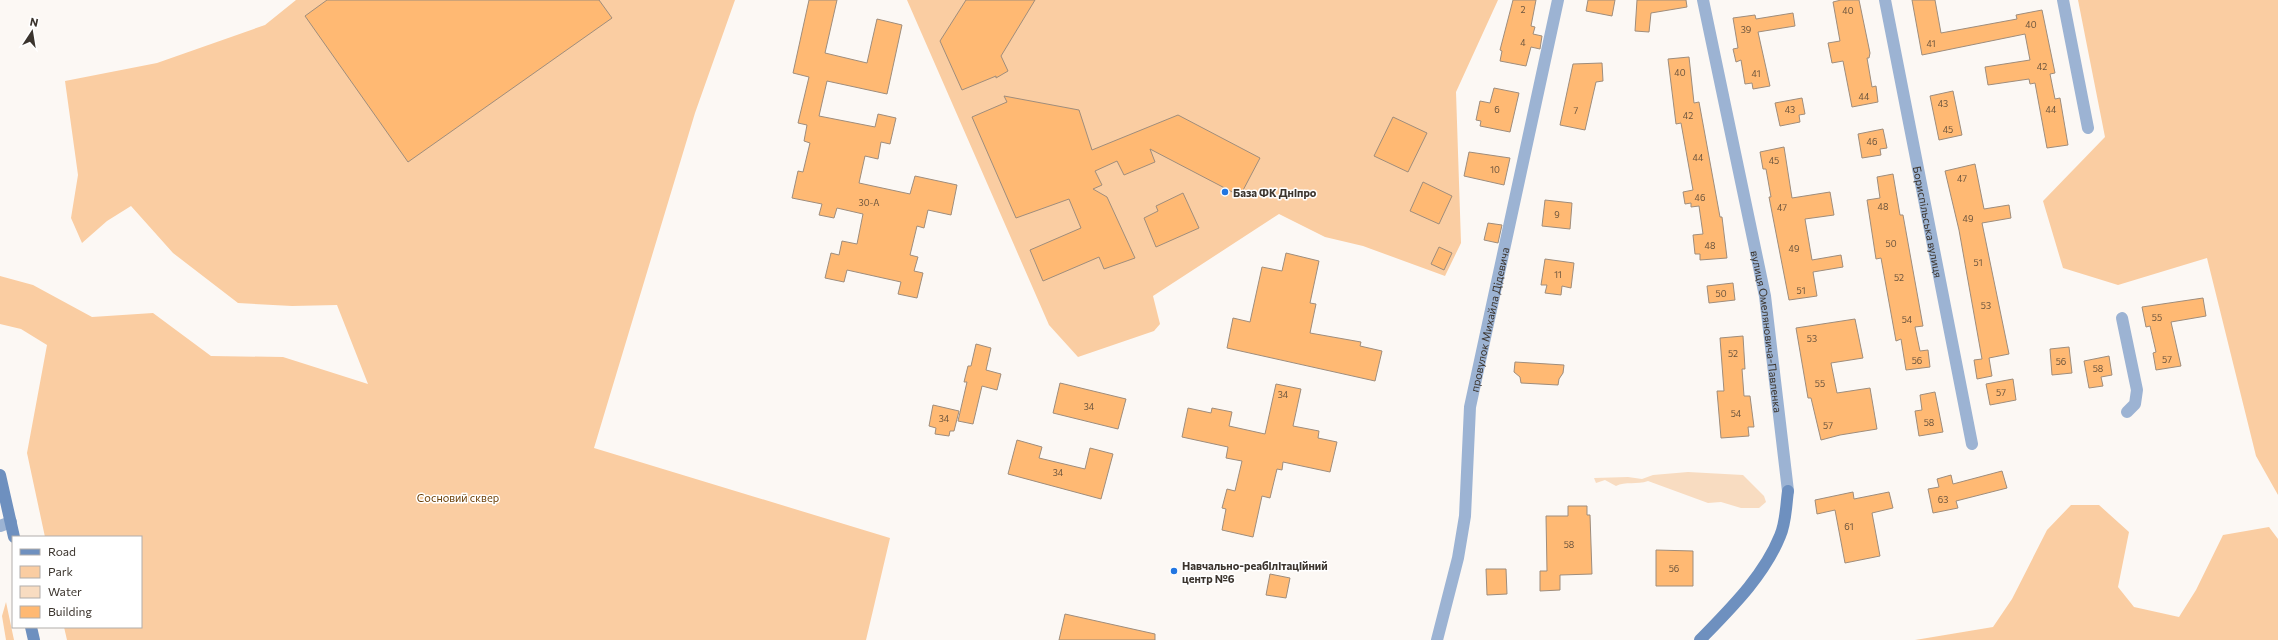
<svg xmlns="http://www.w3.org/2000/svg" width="2278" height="640" font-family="Commissioner,sans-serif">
<rect width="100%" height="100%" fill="#fcf8f4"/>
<path fill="#facda2" d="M296,0H735L695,113L594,448L890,538L866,640H67L64,627H141V537H45L27,453L47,345L21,329L0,324V276L33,285L92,317L153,313L211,356L283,357L368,384L337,305L292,306L238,303L173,253L131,206L107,221L82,243L71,218L78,175L65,81L157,63L265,25Z
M907,0H1498L1456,92L1461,243L1445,276L1363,246L1325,237L1279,214L1153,296L1160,324L1154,331L1078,357L1049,325Z
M2078,0H2278V495L2256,456L2207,258L2118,285L2063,268L2043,201L2105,137Z
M2071,505H2099L2129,532L2118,587L2134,607L2179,617L2196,590L2223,535L2269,527L2278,539V640H1915L1993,627L2012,599L2047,530Z
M6,602L14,640H6L2,616Z"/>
<path fill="#f8dcc1" d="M1688,472L1743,475L1764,496L1766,502L1759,508H1741L1721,502L1708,503L1648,481C1637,485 1625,481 1616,486L1605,480L1596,483L1594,478L1628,477L1642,479L1653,475Z"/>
<path fill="#ffb973" stroke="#9f8d7c" d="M327,0H599L612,18L408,162L305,16Z
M809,0H837L825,53L867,63L877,19L902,25L887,94L827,81L819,116L875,127L878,114L896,118L890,144L881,142L878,159L865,156L859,183L910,194L915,176L957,185L951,215L928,210L924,228L917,226L910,255L918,257L914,271L923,273L917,298L898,294L901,282L847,270L844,282L825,278L831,253L839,255L842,241L857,244L863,214L837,208L834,218L819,215L822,204L792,198L798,171L803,172L810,143L804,141L807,125L798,123L809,77L793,73Z
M966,0H1035L1001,56L1008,71L996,78V76L962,90L940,41Z
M1513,0H1536L1531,26L1535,27L1533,34L1542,36L1540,49L1531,47L1526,66L1500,61L1502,51L1500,50Z
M1588,0H1615L1612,16L1586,11Z
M1637,0H1686L1687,7L1651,13L1649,32L1635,31Z
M1841,0H1859L1870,53L1869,58H1867L1872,87L1876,86L1878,102L1852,107L1843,61L1832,63L1828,43L1840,41L1833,2Z
M1912,0H1935L1941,33L2017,19L2016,15L2042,10L2055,73L2050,74L2055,99L2060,98L2068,145L2047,148L2035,83L2030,84L2029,79L1988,85L1985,67L2030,60L2025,34L1922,55Z
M1793,13L1795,26L1758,32L1770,86L1753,89L1752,83L1745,84L1741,60L1736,62L1733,49L1738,48L1733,18L1755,15L1756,19Z
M1689,57L1694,103L1699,102L1720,217H1722L1727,258L1700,260V254H1695L1693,235L1703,234L1699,206L1691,207V203L1685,204L1683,192L1693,190L1681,123L1676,124L1668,59Z
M1602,63L1603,81L1596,82L1585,130L1560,125L1573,64Z
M1494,88L1519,93L1510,132L1480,126L1481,121L1476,120L1480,101L1490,103Z
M1953,91L1962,135L1939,140L1930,96Z
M1004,96L1079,110L1092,150L1178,115L1260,158L1240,196L1150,149L1155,162L1124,175L1117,161L1095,171L1102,185L1093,189L1107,197L1135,258L1104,269L1099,257L1043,281L1030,250L1081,228L1069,199L1016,218L972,117L1007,102Z
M1802,98L1805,114L1799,115L1800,122L1780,126L1775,103Z
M1393,117L1427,133L1408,172L1374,156Z
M1883,129L1887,148L1880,149L1881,155L1862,158L1858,134Z
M1784,147L1792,198L1830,192L1834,215L1805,219L1812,260L1841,255L1843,267L1813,272L1817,296L1789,300L1769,197H1771L1766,169H1763L1760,152Z
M1469,152L1510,158L1504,185L1464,176Z
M1975,164L1984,209L2009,205L2011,218L1982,223L2009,354L1989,358L1992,376L1977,379L1974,360L1982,359L1959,230L1945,171Z
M1893,174L1900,215H1903L1923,326L1915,327L1920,351L1928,350L1930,367L1906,370L1901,339L1896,341L1881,258L1876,259L1867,200L1880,198L1877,177Z
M1423,182L1452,196L1439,224L1410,211Z
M1183,193L1199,228L1156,247L1144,218L1158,211L1156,206Z
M1545,200L1572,203L1570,229L1542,226Z
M1488,223L1502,225L1498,243L1484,240Z
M1439,247L1452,253L1444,270L1431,264Z
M1286,253L1319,261L1310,303L1316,304L1310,333L1361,342L1360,346L1382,351L1375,381L1227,348L1233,318L1250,322L1262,267L1282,271Z
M1545,259L1574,263L1571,288L1562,286L1561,295L1545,293L1547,285H1541Z
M1733,283L1735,300L1709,303L1707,286Z
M2203,298L2206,316L2171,322L2181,366L2156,370L2153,353L2156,352L2150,326L2146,327L2142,307Z
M1855,319L1863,358L1831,363L1837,393L1870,388L1877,429L1840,435L1821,440L1811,398H1808L1796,328Z
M1743,336L1745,369H1742L1744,396H1750L1754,427H1748L1749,436L1721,438L1717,391H1724L1720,338Z
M976,344L991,348L986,370L1001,374L997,390L982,386L973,424L958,421L967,382H964L968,366H971Z
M2069,347L2072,373L2052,375L2050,349Z
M2109,356L2112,375L2101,377L2103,386L2089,388L2084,361Z
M1515,362L1564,365L1563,373L1559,379L1558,385L1521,383L1520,377L1514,372Z
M2013,379L2016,400L1990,405L1986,384Z
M1060,383L1126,399L1118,429L1053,413Z
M1276,384L1301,389L1293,426L1319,431L1318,438L1337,442L1330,472L1283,462L1282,470L1277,469L1270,498L1262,496L1253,537L1222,530L1226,509L1222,508L1227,489L1235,491L1242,461L1226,458L1228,447L1182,437L1188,408L1211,413L1212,408L1232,412L1229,426L1265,434Z
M1935,392L1943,432L1919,436L1915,411L1922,410L1920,395Z
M933,405L959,411L954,431H950L949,436L935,434L936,428L929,426Z
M1017,440L1042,447L1039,458L1085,469L1090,448L1113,454L1101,499L1008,474Z
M2002,471L2007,488L1956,501L1958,508L1933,513L1928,489L1939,487L1937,479L1951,475L1953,484Z
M1853,492L1854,499L1889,492L1893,508L1872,513L1880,556L1845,563L1835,510L1817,514L1815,500Z
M1568,506H1587V515H1590L1592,574L1560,575V590L1540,591V571H1547L1546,516H1568Z
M1656,550L1693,551V586H1656Z
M1486,569H1506L1507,594L1487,595Z
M1270,574L1290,578L1286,598L1266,595Z
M1065,614L1155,634V640H1059Z"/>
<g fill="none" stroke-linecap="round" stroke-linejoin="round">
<g stroke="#9cb3d3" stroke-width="12">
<path id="s1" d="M1703,0L1765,296L1788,491"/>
<path id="s2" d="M1885,0L1972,444"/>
<path d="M2063,0L2088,128"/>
<path d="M2122,318L2137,390L2135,404L2127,412"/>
<path d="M0,526L11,522"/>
<path id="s3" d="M1437,640L1458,558L1465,516L1470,407L1558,0"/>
</g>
<path stroke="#6e90bf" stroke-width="12" d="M0,475L14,537
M31,627L34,640
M1700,640C1730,609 1764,576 1780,536C1786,523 1786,505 1788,491"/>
</g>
<g fill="#2276e1" stroke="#fff" stroke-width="1.5">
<circle cx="1225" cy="192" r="4"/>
<circle cx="1174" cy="571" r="4"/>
</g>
<g text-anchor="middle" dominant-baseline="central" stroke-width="3" stroke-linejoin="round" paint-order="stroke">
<g font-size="9" fill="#6c553e">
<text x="1523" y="9">2</text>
<text x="1848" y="10">40</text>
<text x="2031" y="24">40</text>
<text x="1746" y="29">39</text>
<text x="1523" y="42">4</text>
<text x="1931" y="43">41</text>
<text x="2042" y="66">42</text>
<text x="1680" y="72">40</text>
<text x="1756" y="73">41</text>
<text x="1864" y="96">44</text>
<text x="1943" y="103">43</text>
<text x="1497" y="109">6</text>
<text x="1790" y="109">43</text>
<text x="2051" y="109">44</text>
<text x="1576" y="110">7</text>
<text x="1688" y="115">42</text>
<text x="1948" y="129">45</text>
<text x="1872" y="141">46</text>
<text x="1698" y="157">44</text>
<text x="1774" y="160">45</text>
<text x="1495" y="169">10</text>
<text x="1962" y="178">47</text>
<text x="1700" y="197">46</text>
<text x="869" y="202">30-А</text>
<text x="1883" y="206">48</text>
<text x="1782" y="207">47</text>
<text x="1557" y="214">9</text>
<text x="1968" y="218">49</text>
<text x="1891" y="243">50</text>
<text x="1710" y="245">48</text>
<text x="1794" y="248">49</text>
<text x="1978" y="262">51</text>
<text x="1558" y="274">11</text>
<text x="1899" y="277">52</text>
<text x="1801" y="290">51</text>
<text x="1721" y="293">50</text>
<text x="1986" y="305">53</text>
<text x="2157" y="317">55</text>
<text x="1907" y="319">54</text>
<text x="1812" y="338">53</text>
<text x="1733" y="353">52</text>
<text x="2167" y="359">57</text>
<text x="1917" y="360">56</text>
<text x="2061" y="361">56</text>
<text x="2098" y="368">58</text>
<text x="1820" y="383">55</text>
<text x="2001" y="392">57</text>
<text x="1283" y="394">34</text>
<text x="1089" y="406">34</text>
<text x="1736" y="413">54</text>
<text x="944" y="418">34</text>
<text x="1929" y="422">58</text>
<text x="1828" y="425">57</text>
<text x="1058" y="472">34</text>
<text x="1943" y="499">63</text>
<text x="1849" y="526">61</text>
<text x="1569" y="544">58</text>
<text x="1674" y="568">56</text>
</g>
<g font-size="11" font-weight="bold" fill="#3b342d" stroke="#fff" text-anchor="start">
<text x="1233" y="192">База ФК Дніпро</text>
<text x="1182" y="565">Навчально-реабілітаційний<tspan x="1182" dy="13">центр №6</tspan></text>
</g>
<g font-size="11" fill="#3b342d" stroke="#fff">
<text stroke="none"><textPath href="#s2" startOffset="226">Бориспільська вулиця</textPath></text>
<text stroke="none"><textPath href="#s3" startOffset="326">провулок Михайла Дідевича</textPath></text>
<text stroke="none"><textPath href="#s1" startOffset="338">вулиця Омеляновича-Павленка</textPath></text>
</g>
<g font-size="11" fill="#6c4007" stroke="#fff">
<text x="458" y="497">Сосновий сквер</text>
</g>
</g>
<rect x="12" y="536" width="130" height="92" fill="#ffffff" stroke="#b1aeab"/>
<rect x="20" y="549" width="20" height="6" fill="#6e90bf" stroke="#b1aeab"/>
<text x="48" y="556" font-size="12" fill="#3b342d">Road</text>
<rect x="20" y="566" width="20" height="12" fill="#facda2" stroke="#b1aeab"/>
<text x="48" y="576" font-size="12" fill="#3b342d">Park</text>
<rect x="20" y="586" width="20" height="12" fill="#f8dcc1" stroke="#b1aeab"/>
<text x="48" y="596" font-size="12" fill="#3b342d">Water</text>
<rect x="20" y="606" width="20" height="12" fill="#ffb973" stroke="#b1aeab"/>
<text x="48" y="616" font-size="12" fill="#3b342d">Building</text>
<g transform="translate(32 32) rotate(12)" stroke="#ffffff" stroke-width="3" paint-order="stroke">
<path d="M0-3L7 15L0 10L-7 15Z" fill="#3b342d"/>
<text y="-6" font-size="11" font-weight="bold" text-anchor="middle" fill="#3b342d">N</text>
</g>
</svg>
